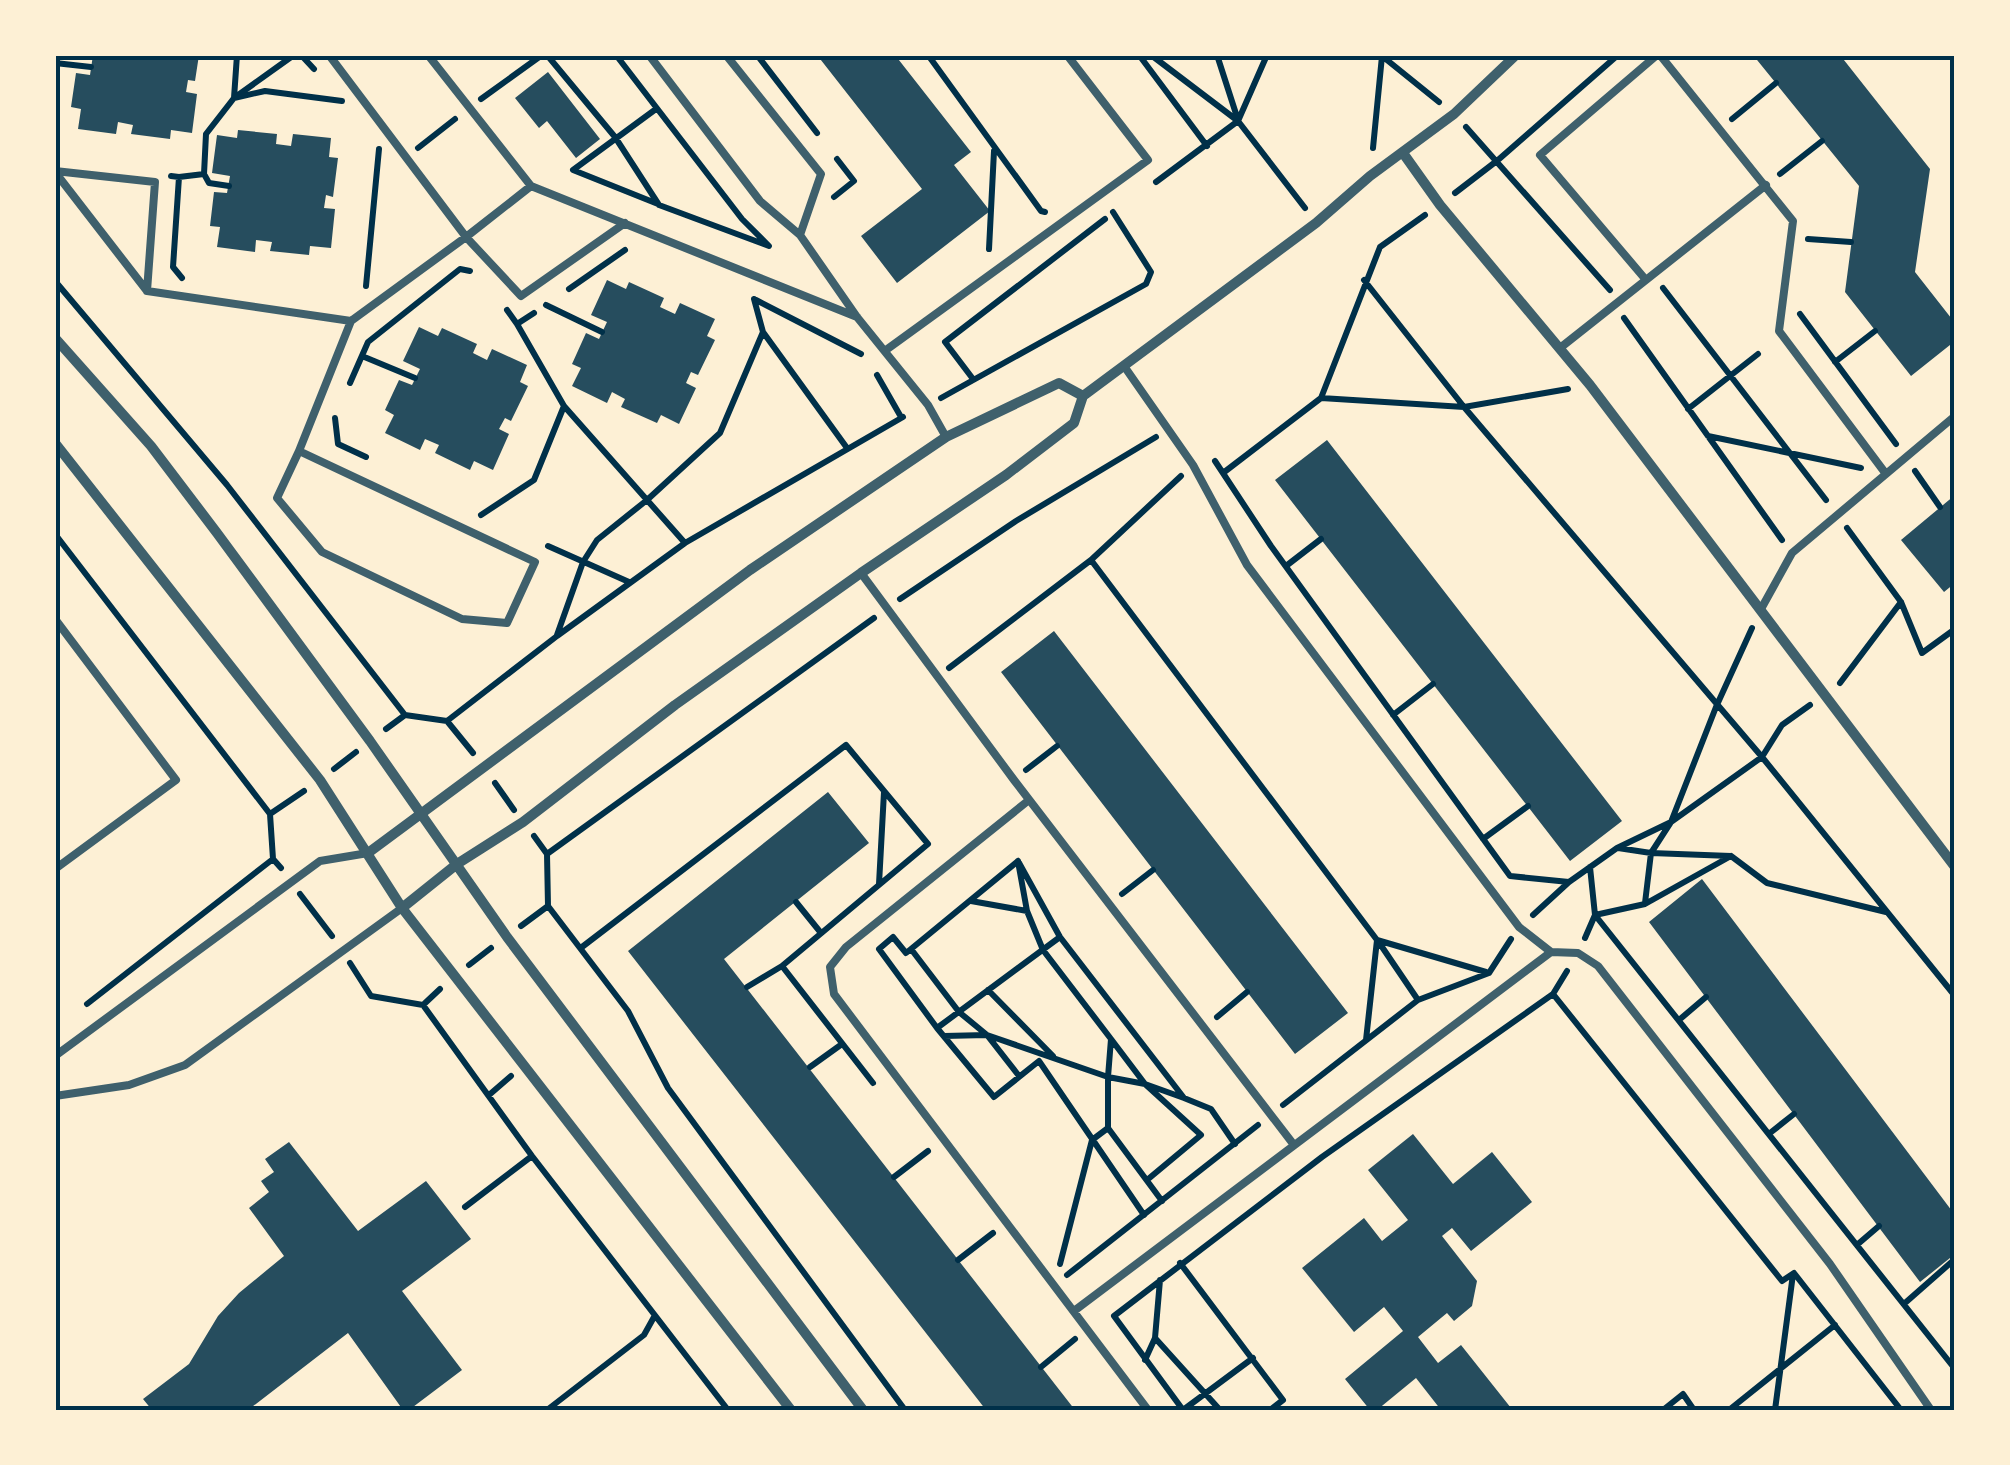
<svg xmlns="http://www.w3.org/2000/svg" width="2010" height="1465" font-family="'Golos Text',sans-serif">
<rect width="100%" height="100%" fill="#fdf0d5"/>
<path fill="#264d5e" d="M93,55H199L195,81L188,80L186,92L197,94L192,133L171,130L170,139L131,134L133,125L118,122L116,134L78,129L81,109L71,107L76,73L90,75Z
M817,55H895L971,152L954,165L990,211L897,283L861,236L922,189Z
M1753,55H1840L1930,169L1915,272L1955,323V341L1911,376L1845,292L1859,186Z
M548,72L600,139L576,158L547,121L539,128L515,98Z
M238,130L277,134L276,144L291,146L293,134L331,138L329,157L338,158L333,197L326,195L324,208L335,209L331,248L310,246L309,255L270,251L272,242L256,240L255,252L217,247L220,227L210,226L214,192L227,193L230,176L212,173L217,135L237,138Z
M607,280L626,289L629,282L664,298L660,307L675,314L680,303L715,319L707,336L715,340L698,375L691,372L686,383L696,388L679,424L661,415L657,423L621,407L625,399L612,392L607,403L572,386L581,368L572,364L586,333L599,339L607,322L591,315Z
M419,327L438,336L442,328L477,344L473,353L487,360L492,349L527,365L520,382L528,386L511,421L505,418L499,429L509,434L493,470L474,461L470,470L435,453L439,445L425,439L420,450L385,433L394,415L385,410L399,380L412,385L420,369L403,361Z
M1327,440L1622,821L1570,861L1275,480Z
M1955,495V583L1944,592L1901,540Z
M1054,631L1348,1013L1295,1054L1001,672Z
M828,792L869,843L724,959L1075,1410H986L628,951Z
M1702,879L1955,1215V1254L1920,1282L1649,922Z
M1413,1134L1453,1184L1492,1152L1532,1202L1471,1251L1452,1228L1442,1236L1477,1281L1472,1306L1454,1321L1447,1313L1418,1337L1438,1363L1461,1345L1511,1408L1509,1410H1441L1416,1378L1377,1410H1370L1345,1379L1403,1331L1384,1307L1354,1332L1302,1268L1364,1218L1382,1241L1408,1220L1368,1170Z
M289,1142L358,1231L426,1181L471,1239L402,1291L462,1370L409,1410H403L348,1333L248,1410H152L143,1399L189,1364L218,1316L239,1293L284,1256L249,1208L269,1192L261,1181L274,1172L265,1159Z"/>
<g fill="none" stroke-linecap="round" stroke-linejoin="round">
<path stroke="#003049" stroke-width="6" d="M237,55L234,98L265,91L342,101
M301,55L314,69
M547,55L615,137L659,205L769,246L742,219L616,55
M757,55L817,133
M928,55L1041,211L1045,212
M1139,55L1207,146
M1151,55L1238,121
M1217,55L1238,120
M1382,56L1439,102
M55,63L91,67
M481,99L542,55
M656,109L573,170L658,204
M1732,119L1776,83
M1238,121L1267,55
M1466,127L1610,290
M418,148L455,119
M1373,148L1382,56
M204,174L209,183L229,186
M1780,174L1822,141
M171,176L179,177L173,267L182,278
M179,177L204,174L206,134L234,98L294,55
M1156,182L1238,121L1305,208
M1455,193L1498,160L1618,55
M834,197L854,181L837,159
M1808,239L1851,242
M989,249L994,151
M1364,280L1464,407L1762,757L1955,996
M55,281L227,485L405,715
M366,286L379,149
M1663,288L1826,500
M569,289L625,250
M754,299L763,332L847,448
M756,300L861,354
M546,305L602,332
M507,310L517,324L534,313
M1800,314L1896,444
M1624,318L1782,540
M517,324L564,406L685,543
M362,356L415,378
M1835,362L1875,331
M877,375L901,417
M973,379L945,342L1105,219
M350,383L368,342L460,269L470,271
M941,398L1146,284L1151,272L1113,212
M1321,398L1380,247L1425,215
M1688,409L1758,354
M335,418L338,444L366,457
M1708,436L1861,468
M1215,461L1271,546L1510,876L1569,882
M1915,471L1940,507
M1223,473L1321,398L1464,407L1568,389
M1181,476L1091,560L1377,940L1366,1040
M481,515L534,480L564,406
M1847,528L1901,602L1922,653L1955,629
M55,534L270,814L273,859L281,868
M548,546L629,582
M1286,566L1321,539
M900,599L1016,521L1156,437
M557,635L583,562L597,540L647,500L720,433L763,332
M949,668L1091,560
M1840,683L1901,602
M1393,715L1433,684
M447,721L557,636L685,543L903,417
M386,729L405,715L447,721L473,753
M334,769L356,752
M1026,770L1057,746
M495,783L514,810
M270,814L304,791
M534,836L547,854L548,906L628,1011L668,1088L905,1410
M1483,839L1528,806
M1618,848L1651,853L1731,856L1767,883L1886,912
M547,854L874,618
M1018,861L1060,937L1184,1098L1211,1109L1235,1144
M1019,867L1027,911L1043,950L1111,1039
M1590,867L1595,915L1955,1369
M879,884L884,792
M300,894L332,936
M1122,894L1153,870
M971,901L1027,911
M796,902L821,933
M1645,903L1651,853L1671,822L1716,707L1752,628
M1533,915L1569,882L1617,848L1671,822L1762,757L1782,725L1810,705
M521,926L548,906
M1585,938L1595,915L1645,904L1731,856
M1377,940L1486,972
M1378,941L1418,1000
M582,947L846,745L928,844L782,966L747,987
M911,949L1018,861
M350,963L371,996L423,1005L532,1156L728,1410
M469,965L491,948
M782,966L873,1083
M988,990L1053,1056
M1553,994L1782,1281L1794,1273L1901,1410
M87,1004L273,859
M423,1005L440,989
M1217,1017L1247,992
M1679,1020L1706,997
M937,1028L1060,937
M944,1036L987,1035L1108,1077L1111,1039L1145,1084L1201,1135L1147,1180
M810,1067L842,1044
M1019,1076L987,1035L959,1012L911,949L906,953L893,937L879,949L937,1028L994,1097L1039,1061L1144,1215
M489,1095L511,1076
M1283,1105L1418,1000L1489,973L1511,939
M1108,1128V1077L1145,1084L1184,1098
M1770,1133L1794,1114
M894,1177L928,1151
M465,1207L532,1156
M1858,1244L1879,1226
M958,1260L993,1233
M1180,1263L1283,1400L1270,1410
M1060,1264L1092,1140L1108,1128L1162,1201
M1067,1275L1258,1125
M1905,1303L1955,1259
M1155,1338L1220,1410
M1145,1360L1155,1338L1160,1280
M1041,1367L1075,1339
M547,1410L644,1335L654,1317
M1183,1410L1114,1316L1322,1157L1553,994L1567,971
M1183,1410L1253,1358
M1663,1410L1683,1394L1694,1410
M1729,1410L1835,1325
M1775,1410L1793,1274"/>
<path stroke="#3f606c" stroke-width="8" d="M329,55L466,237L531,186
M428,55L531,186L857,317
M649,55L760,201L800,235
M726,55L821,174L800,235L857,317L928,405L946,437
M1660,55L1793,221L1779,331L1886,474
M55,171L155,182L147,291
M55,172L147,291L351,321
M1646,280L1540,155L1657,55
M1560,348L1766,185
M886,350L1148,160L1067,55
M1124,366L1193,465L1247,565L1519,927L1551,952L1578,953L1598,966L1830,1264L1931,1410
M299,451L277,498L322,552L462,619L507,623L535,562L299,451L351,321L466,237L521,296L625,223
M861,573L1014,780L1294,1145
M1761,609L1792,553L1955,416
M55,619L176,780L55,869
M1029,800L846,947L830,967L834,994L1148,1410
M55,1056L320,861L368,853
M55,1096L129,1085L185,1065L402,908
M1074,1311L1551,952"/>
<path stroke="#3f606c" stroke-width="10" d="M1403,153L1440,205L1590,385L1955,867
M55,338L151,446L217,533L370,741L507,937L863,1410
M55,443L320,780L402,908L791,1410
M368,853L750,570L946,437L1059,383L1083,396
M402,908L457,864L523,822L675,705L861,573L1006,475L1074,423L1083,396L1316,223L1370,176L1454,114L1516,55"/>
</g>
<rect width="2010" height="1465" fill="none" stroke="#fdf0d5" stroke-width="115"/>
<rect x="58" y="58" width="1894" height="1350" fill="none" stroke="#003049" stroke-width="4"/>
</svg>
